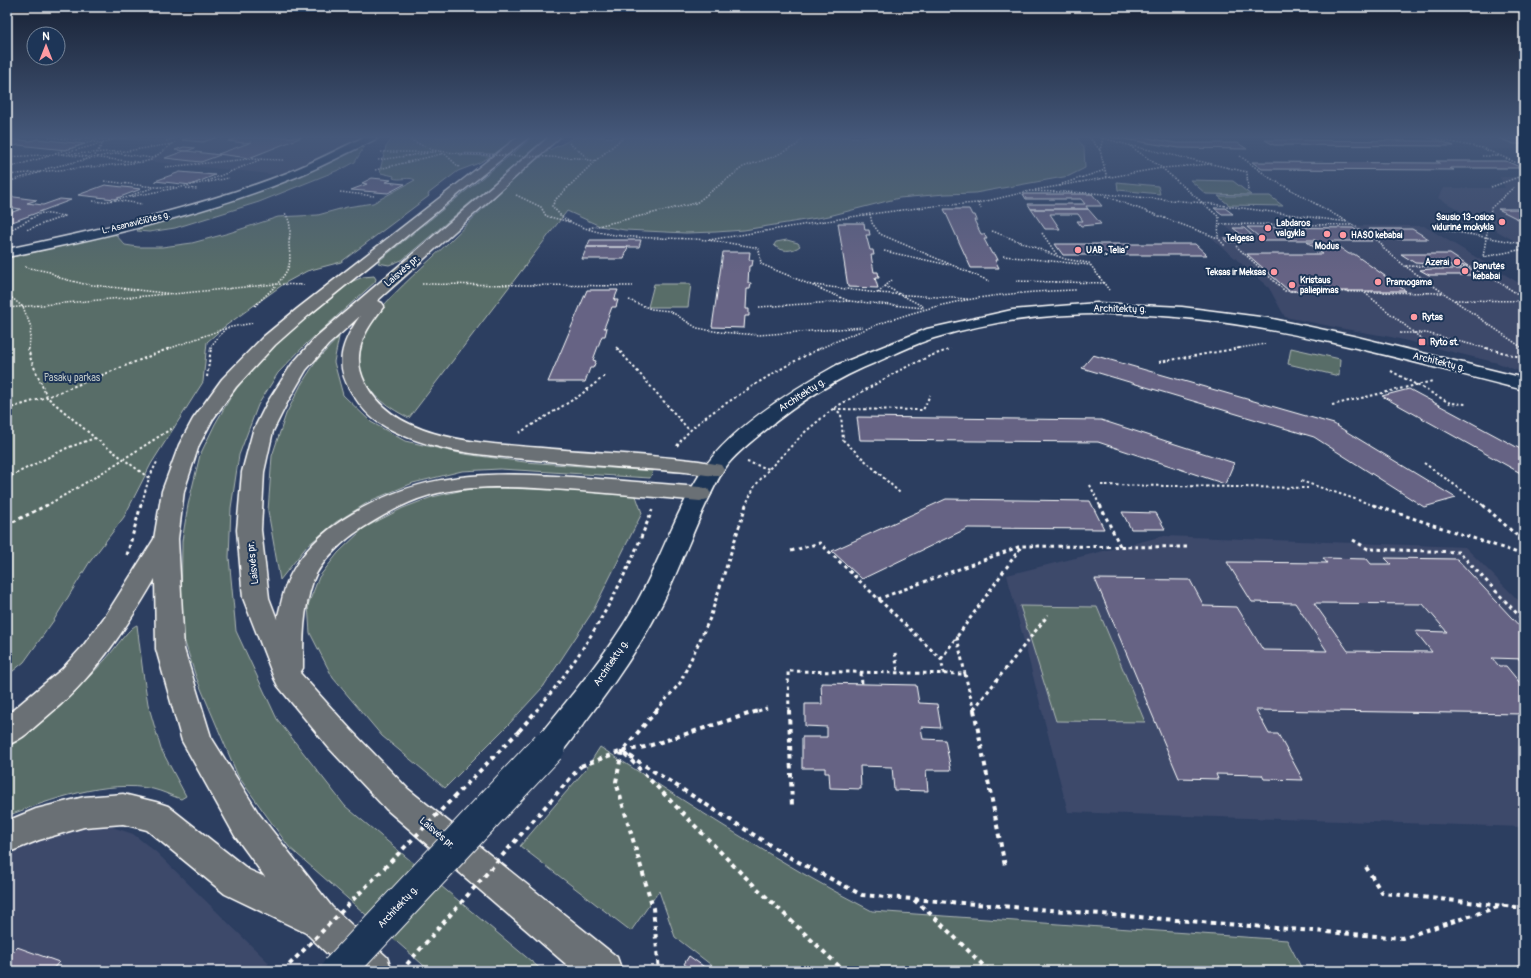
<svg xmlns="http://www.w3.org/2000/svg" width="1531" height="978" font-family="Pangolin,sans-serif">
<rect width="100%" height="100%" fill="#2c3e60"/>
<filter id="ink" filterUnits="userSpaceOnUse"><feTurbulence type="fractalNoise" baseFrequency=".025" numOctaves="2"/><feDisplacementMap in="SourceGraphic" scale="8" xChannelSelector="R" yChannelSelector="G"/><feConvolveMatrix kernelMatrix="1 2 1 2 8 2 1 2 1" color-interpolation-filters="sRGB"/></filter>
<g filter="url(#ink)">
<path fill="#3d496b" d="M119,137H362L280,175L145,161L173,145L114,139Z
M1443,137H1524V149H1486L1453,141Z
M1500,177H1524V246L1438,198L1443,188H1505Z
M1225,225L1424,226L1524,286V373L1498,363L1391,337L1345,329L1285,317L1269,288L1211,237H1238Z
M1164,536L1465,547L1524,606V827L1068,812L1007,575Z
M82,827H112L133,834L156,852L269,963L261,971H7V849L46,833Z"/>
<path fill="#596d68" stroke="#acb6b4" d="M393,137H517L495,154L463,153L460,155L491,156L479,163L458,171L428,194L429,196L341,262L307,271L285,283L224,327L207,342L203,382L151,464L124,517L89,563L54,620L24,662L7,676V258L115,234L125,245L138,247H162L192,243L229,233L278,217L318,215L347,207L373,203L415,180C409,176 400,181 393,178L394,176L381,173L380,170L386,147Z
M533,137H548L402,260L389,265L378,263L380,260Z
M574,137H1076L1084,148L1085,168L1069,176L975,193L945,194L899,198L829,216L744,230L716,232L686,233L625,230L600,226L567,211L409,418C386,407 353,383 358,353C360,339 369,323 378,312C399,287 425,265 449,242C480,212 511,179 545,153C554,146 566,144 574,137Z
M362,147H364L355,162L346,167L259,202L175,228L149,232L137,231L140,228C219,205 289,185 362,147Z
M1190,180L1233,181L1251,195L1206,194Z
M1117,182L1158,186L1160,194L1118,190Z
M1218,196H1270L1283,206L1229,205Z
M787,240L798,243L800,246C793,252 780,252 774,245L776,242Z
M374,276L376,279L375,282L306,344L278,373L258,405L239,455L231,508L229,557L236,631L277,719L345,806L543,971H430L289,847L238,776L196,677L181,630L182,541L188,505L200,455L215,424L233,393L255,365L287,334L351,282L363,277Z
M654,284H691L688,307H648Z
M339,337L334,362L343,395L371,422L405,441L464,454L525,462L653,471L650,478L500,469L462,471L413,483L372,500L336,522L307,546L280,580L268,511L272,456L286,414L302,383L317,360Z
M1291,348L1340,359L1339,376L1288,364Z
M506,488L574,491L636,496L642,513L593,611L543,687L509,724L445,788L382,736L333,678L310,633L308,605L319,577L338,553L364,528L403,508L432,497L468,489Z
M1020,606L1097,607L1145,722L1056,721Z
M137,625L143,673L148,704L161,749L186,796L181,799C172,796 162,791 153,789C107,779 49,800 7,816V749C41,721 75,693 105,660C112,653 129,627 137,625Z
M600,747C689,804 778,863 872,911L1287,940L1303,971H719L675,937L659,891L631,931L520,846L586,769Z"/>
<path fill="#666484" stroke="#fff" fill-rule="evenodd" d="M191,137H218L203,142L182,140Z
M241,137H302L249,158L218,154L252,142L244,143L228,141Z
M1111,137H1142L1176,143H1238L1247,149L1179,148Z
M1498,138H1524V144H1514Z
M7,139L30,141L37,139L85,144L66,150L18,145L11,147L7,146Z
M1265,140L1441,141L1454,146L1274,145Z
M184,147L195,148L187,151L175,150Z
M184,151H187L220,155L201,162L165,158Z
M1436,161H1506L1522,168H1450L1454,170L1262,169L1252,162L1440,163Z
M180,172L215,175L191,185L155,181Z
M372,178L391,180L386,182L405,184L388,193L351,190L367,184L362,183Z
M105,185L141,189L115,199L78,195Z
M1023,194H1092L1102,206H1086L1088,209H1031L1028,204H1085L1081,199H1026Z
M7,196L37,200L27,203L43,205L60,199L71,200L7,224V214L21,209L7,207Z
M1214,208H1225L1233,214H1222Z
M944,209H969L972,215H975L977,220H974L981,234H984L987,239H984L992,254H995L998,260H995L999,268H971Z
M1031,209H1088L1101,224L1081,226L1077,221H1083L1078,214H1050L1060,229H1045Z
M1498,209H1524V222Z
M838,223H864L865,230H869L870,235H866L870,250H873L874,255H871L874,272H878L879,278H875L878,288L848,287Z
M1247,227L1353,228L1372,241H1330L1349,254H1354L1406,291H1289L1247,254H1323L1307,242H1318L1315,240H1263Z
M1233,228H1244L1253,236L1242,235Z
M1368,229H1412L1429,239H1384Z
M1224,238H1241L1245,242H1228Z
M590,240H641L639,247H587Z
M1055,244H1195L1207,255H1063Z
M587,247H628L624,259H582Z
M723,252H750L749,260H753L752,266H749L748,283H751L750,289H747L746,309H749V316H745L744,328L712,327Z
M1401,254H1450L1468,266L1415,263Z
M1431,269H1475L1484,275H1429L1420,270Z
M587,290H618L614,300H618L616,307H612L604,328H607L605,336H602L593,360L596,361L593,368H590L585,382H548Z
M1093,355L1334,424L1456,498L1424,507L1314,437L1082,368Z
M1409,389L1524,451V475L1382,396Z
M857,417L1101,420L1234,463L1225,484L1098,442L860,440Z
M946,499L1090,501L1104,529L968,528L862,579L832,551Z
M1122,512L1156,513L1165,529H1131Z
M1323,558L1367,559L1371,564H1391L1385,558L1457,559L1524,631V659L1492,658L1499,666H1506L1524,688V714L1256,710L1269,734H1278L1303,780L1264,779L1262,775L1216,774L1218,779L1179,778L1095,579L1190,580L1204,606L1237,607L1263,650L1327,651L1295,603L1252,602L1227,562L1327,563ZM1314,603L1423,604L1447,632L1415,631L1432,652L1348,651Z
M821,683L916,685L919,703L937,704L941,728L921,727L923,739L945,740L951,770H926L928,791L894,790L892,767L860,766L861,789L830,788L829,773H825V768H802V737H827V727L805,726V704H822Z
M17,947L59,962L51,971H7V958Z
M689,956L710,971H693L684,964Z"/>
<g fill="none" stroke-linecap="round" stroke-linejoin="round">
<defs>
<path id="secondary" d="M364,137H377L376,139C349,152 323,166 296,177C203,215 105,237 7,257V249C102,229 197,208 287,173C314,162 339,149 364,137Z
M1097,303L1182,307L1268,318L1353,336L1524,378V390C1331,342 1132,278 934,338C915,344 897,353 879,361C836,378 799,402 763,432C751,442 738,452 728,464C718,477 712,492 705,506C690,538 678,572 662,604C634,659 596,708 559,756L548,760L537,756L533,747L537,738C571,696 606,655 633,609C659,565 674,514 702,471C730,428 792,390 837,365L927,329L1012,310Z"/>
<path id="primary" d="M518,137H529L309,315L275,345L236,387L213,419L199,445L184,491L178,539L184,649L211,737L259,814L332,907L387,957L392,971H345L306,933L225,894L147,830L123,824L84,827L39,840L7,853V821L36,809L84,797L123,794L156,802L168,806L249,870L265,877L235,836L182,741L156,649L155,579C124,632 92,680 44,719C32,729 22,740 7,745V715L62,669L83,646L106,615L154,539L162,491L179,445L193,419L222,379L263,337L297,309Z
M549,137H560L377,301L382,303L384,306C375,318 365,330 361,345C357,358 359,371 365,383C395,442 485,443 542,448C595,453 647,454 699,461L721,465L724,470L721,475C709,477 697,473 685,472C667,470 648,469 630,468C599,466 568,463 536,460C484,455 424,452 378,422C367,415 359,404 352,393C333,364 342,342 360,316L328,345L306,370L287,403L273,431L264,472L261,530L269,598L277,619C281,606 283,590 289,578C302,551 326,529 352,514C425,470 491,472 573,477C616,480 658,484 700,487L708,489L711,494L708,499L700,501C656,497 612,493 567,490C524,487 481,484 438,493C411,499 387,513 364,527C346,538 320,561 313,581C303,610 303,638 303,668L300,673L351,730L408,789L617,957L622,971H574L386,809L329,748L278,686L274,678L243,598L237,530L242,472L253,431L267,403L292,364L316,337Z"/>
</defs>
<use href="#secondary" stroke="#fff" stroke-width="3"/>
<use href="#primary" stroke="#fff" stroke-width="3"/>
<path stroke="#fff" stroke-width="1.5" stroke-dasharray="1.5 1.5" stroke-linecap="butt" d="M49,137L103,143L117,138L138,137
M405,137L432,150L462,154
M1089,137L1100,150
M1100,137L1128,145L1247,172L1248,191
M1425,137L1482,148L1524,166
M1103,138L1100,150L1107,178
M75,139L95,137
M93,140L112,139
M166,141L178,137
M569,143L588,158
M1130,146L1162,168L1219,217L1218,238
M381,152H436
M55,153L91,142
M115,153L152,158
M61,154L103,143L94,157
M69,154L127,151L172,144
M445,154L459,167
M1240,156L1270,178L1346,221
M1482,156H1499
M7,157L59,154L138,162
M97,157L118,153
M579,158L595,161L556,199L552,206C556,210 560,216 565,219C603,241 652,237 694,239C714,240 734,244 754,247L759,249L761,264L849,301
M378,160L428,153
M595,161L624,137
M165,167L249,159L284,160
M7,168L49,156
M45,169L92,158
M375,170L445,153
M7,175L143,162L151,160L175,142
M104,181L154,187
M7,182L41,172
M208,182L229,178
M1062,184L1105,170
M1491,187L1524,175
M1514,187L1491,208L1483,257L1524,249
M186,188L197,189
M1035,190L1162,168L1211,164
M1029,191L1092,193L1204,203L1348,222L1381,243L1384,249L1405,266L1524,349
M340,192L374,196
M132,195L155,187H175
M516,195L541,207L546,216L570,222
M1105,196L1218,238L1225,246
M115,200L142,204
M93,201L103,202L202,183L262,159
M978,203L981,209
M870,214L872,223L880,234L989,281
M1220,224L1354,225
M589,228L696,203L743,167L773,157L797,145L803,137
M1434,228L1524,244
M992,231L1065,259L1089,263L1109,290
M7,232L41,213L65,216L26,230
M1042,233L1057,255
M709,240L870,214L934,206L978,203L1030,191
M1236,246L1285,291L1443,293
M884,251L949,265
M1003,256L1090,265
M1406,266L1499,268
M25,267L50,272L60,278L84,284L173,294L276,284L304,285
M1475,267L1524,298
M1016,281L1104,283
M422,284L633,286
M814,285L878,293L968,299
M885,286L924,307
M878,293L892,280
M1365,293L1423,340
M7,294L23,307L31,327L29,349
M629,300L651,309L670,311L697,328L719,332L759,335L864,327
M1455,300L1524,301
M255,306C266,294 284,281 289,265C291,258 289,250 289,243C290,231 292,224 285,213
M759,307L849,301L924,308
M7,308L168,294
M1400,333H1426L1489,349
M616,347L618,349
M168,349L226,328L253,323
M211,349V346L226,328
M819,349C871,325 927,305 985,297C1015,293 1045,291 1076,290
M1234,349L1265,344"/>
<path stroke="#fff" stroke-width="2" stroke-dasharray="2.5 2.5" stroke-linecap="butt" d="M28,348L31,360L47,397L95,438L149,478L141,506
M617,348L689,430
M1486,348L1524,358
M1159,362L1240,348
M1391,371L1450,403L1466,404
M207,377L211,348
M1332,405L1433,381
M834,408L841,414L843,440L900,493
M7,409L47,397L170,348
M834,409L923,410L930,395
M519,433L579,396L606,375
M677,446C692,424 714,411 736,397C763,379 791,362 821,348
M747,462L769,469
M1424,463L1484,506
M7,478L67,448L95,438
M149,478L158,460
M1301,481L1376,506
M1090,485L1100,506
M1101,485L1308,488
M46,506L92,479L174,427
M745,506L755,486L769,469L805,432L834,408L898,371L930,356L951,349"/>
<path stroke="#fff" stroke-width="3" stroke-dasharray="3.5 3.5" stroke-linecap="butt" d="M1100,505L1120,546
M1373,505L1524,555
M1483,505L1524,542
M7,525L47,505
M1353,540L1368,549L1459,552L1524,621
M791,551L820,543L941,659L944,674
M127,555L141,505
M878,599L1021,546L1188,547
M957,637L965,674
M895,653L898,673
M941,659L1021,547
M861,673L862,684
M974,709L1048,615
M536,711C587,651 624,584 652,510
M656,711L680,683L710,618L746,505
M758,711L767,708
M789,711L788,671L965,674L974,711"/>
<path stroke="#fff" stroke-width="4" stroke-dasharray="4.5 4.5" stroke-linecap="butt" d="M657,710L622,751L616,782L653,908L659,971
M789,710L792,808
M974,710L1005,866
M519,731L537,710
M622,751L787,856L862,895L1402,938L1504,905
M625,754L740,872L844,971
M581,766L622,751L645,747L761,710
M1366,867L1382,893L1524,908
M914,900L933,916L989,971"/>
<use href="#secondary" fill="#1d3557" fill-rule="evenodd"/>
<use href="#primary" fill="#6b7074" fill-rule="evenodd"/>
<defs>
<path id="secondary-bridge" d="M338,971L548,747"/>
</defs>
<use href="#secondary-bridge" stroke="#fff" stroke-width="36" stroke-linecap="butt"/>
<path stroke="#fff" stroke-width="1.5" stroke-dasharray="1.5 1.5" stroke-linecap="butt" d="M462,154L579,158"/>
<path stroke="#fff" stroke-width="4" stroke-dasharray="4.5 4.5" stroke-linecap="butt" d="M283,971L519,731
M401,971L581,766"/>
<use href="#secondary-bridge" stroke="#1d3557" stroke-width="34"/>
</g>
</g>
<linearGradient id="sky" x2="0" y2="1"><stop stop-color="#182235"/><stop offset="0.5" stop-color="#45587a"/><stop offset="1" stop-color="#45587a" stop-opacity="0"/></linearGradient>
<rect width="1531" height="274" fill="url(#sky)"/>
<g fill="#ff9aa2" stroke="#1d3557" stroke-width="1.5">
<circle cx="1502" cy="222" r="4"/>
<circle cx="1268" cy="228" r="4"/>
<circle cx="1327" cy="234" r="4"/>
<circle cx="1343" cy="235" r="4"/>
<circle cx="1262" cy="238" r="4"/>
<circle cx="1078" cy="250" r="4"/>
<circle cx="1457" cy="262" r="4"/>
<circle cx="1465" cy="271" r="4"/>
<circle cx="1274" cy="272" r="4"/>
<circle cx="1378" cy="282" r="4"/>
<circle cx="1292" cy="285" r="4"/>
<circle cx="1414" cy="317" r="4"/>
<rect x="1418" y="338" width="8" height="8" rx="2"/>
</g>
<g text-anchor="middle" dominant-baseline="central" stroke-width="4" stroke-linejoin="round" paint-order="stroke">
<g font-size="9" font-weight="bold" fill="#fff" stroke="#1d3557" text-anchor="start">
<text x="1494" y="217" text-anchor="end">Sausio 13-osios<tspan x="1494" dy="10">vidurinė mokykla</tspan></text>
<text x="1276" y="223">Labdaros<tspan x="1276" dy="10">valgykla</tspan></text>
<text x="1351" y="235">HASO kebabai</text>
<text x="1254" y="238" text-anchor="end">Telgesa</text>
<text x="1327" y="246" text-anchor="middle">Modus</text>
<text x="1086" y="250">UAB „Telia“</text>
<text x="1449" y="262" text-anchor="end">Azerai</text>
<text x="1473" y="266">Danutės<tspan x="1473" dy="10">kebabai</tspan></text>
<text x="1266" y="272" text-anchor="end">Teksas ir Meksas</text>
<text x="1300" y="280">Kristaus<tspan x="1300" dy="10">paliepimas</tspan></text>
<text x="1386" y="282">Pramogama</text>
<text x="1422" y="317">Rytas</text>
<text x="1430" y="342">Ryto st.</text>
</g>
<g font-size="9" fill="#fff" stroke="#1d3557">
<text transform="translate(136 223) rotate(-14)">L. Asanavičiūtės g.</text>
</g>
<g font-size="10" fill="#fff" stroke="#1d3557">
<text transform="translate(402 271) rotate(-41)">Laisvės pr.</text>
<text transform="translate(1120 309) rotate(1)">Architektų g.</text>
<text transform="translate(1439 362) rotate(14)">Architektų g.</text>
<text transform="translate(802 395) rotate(-33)">Architektų g.</text>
<text transform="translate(253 563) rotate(-96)">Laisvės pr.</text>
<text transform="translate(611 663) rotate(-56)">Architektų g.</text>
<text transform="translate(437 833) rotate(40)">Laisvės pr.</text>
<text transform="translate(398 907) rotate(-47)">Architektų g.</text>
</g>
<g font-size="10" fill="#bdc5c3" stroke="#1d3557">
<text x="72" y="378">Pasakų parkas</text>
</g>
</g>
<rect width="1531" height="978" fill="none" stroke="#1d3557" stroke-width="24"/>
<rect x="12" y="12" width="1507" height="954" fill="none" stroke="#fff" stroke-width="1.5" filter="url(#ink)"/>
<g transform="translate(46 46)"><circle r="19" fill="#1d3557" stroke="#77869a"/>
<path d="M0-3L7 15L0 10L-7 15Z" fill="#ff9aa2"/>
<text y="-6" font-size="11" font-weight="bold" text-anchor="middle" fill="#ffffff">N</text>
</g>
</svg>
